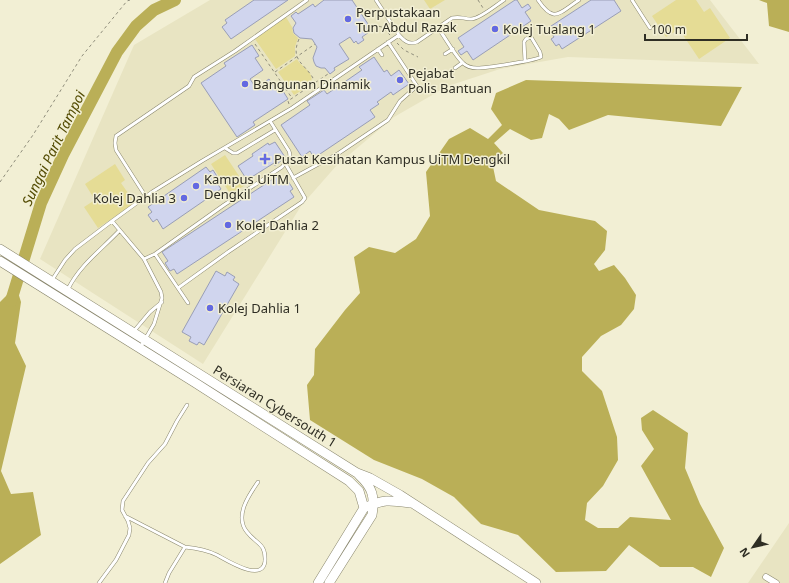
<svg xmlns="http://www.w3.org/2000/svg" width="789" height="583" font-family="'Noto Sans',sans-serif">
<rect width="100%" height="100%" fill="#f2efd4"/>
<path fill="#e8e4c2" d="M210,0H710L759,64L568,57L500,69L448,86L394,117L337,165L301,206L203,364L40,259L134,45Z
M789,523V583H748Z"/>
<path fill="#e5dc95" d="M424,0H445L430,9Z
M676,0H696L704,12L710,8L730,38L699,59L679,29L666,37L652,16Z
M286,17L292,27L293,33L298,38L295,47V56L276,69L255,39Z
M297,59C299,63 302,65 306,69C320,82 305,88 294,95L278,72Z
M225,155L245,185L231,195L211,164Z
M115,164L125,180L121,183L135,203L98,228L84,207L95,200L85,184Z"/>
<path fill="#baaf57" d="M759,0H789V32L769,26L767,3Z
M526,80L742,87L721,126L608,115L569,130L559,119L549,114L542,138L531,140L510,129L494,143L503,153L492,162L496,181L539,210L595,221L607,231L605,250L594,264L599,271L614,265L625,278L636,295L634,309L621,325L601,336L582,357V371L602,391L617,437L618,460L603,486L587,503L585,520L598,528H618L630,517L671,520L641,466L654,449L642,430L641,418L653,410L688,433L685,468L700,504L724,548L711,577L693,567H660L629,545L606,571L556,572L518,535L481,524L454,497L422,479L374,460L310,420L307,385L314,375L315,349L345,310L360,293L354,257L369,247L395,253L416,239L430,216L426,172L449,139L470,128L488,139L502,125L491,109L496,93Z
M16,286L21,302L15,343L26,366L1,471L11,494L33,492L41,535L0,564V302Z"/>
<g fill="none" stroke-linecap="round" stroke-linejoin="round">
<path stroke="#baaf57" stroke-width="12" d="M11,301L41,203L63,155L117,52L136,26L154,10L175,0"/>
</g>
<path fill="#d0d5ee" stroke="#999eb6" d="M254,0H288L231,39L222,27L227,23L225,20Z
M324,0H352L372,30L362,37L364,40L358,44L356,41L354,43L350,37L339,44L349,59L334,68L335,70L330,74L325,68H321L316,66L314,62L313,58L317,47L312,39L300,38L294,33L293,28L296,23L291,16L296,12L298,14L313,4L315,7Z
M515,0H517L522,8L528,4L531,8L525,12L531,21L473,60L467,51L461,55L458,51L464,47L458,38Z
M591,0H614L621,11L562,49L559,44L556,46L551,39L554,37L548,28Z
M252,45L259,56L255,58L263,70L250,79L256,88L269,79L277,91L281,88L288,99L253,122L255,125L237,137L201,83L226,66L224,63Z
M374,57L384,72L387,70L391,76L399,70L409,84L393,95L391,92L377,102L379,104L370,110L375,117L314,158L310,151L302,157L281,125L310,105L307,101L324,90L327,94L362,70L359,67Z
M275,142L285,157L275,166L274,163L247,180L238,166L253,156L252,154L268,143L269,145Z
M206,167L210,172L213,170L218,178L215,180L221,189L163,229L157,219L153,222L148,215L152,212L148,207Z
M279,175L285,183L288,181L293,189L290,191L294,197L177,274L174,269L170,271L165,263L168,261L162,252Z
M216,271L225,276L227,272L235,277L233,280L239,284L204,345L199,342L197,345L189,341L191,337L182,332Z"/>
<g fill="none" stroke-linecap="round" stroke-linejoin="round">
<defs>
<path id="lane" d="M376,0L399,35
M538,0C554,24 559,13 579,0
M632,0L650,28
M438,28C445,37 455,56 463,63C467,67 472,68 477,68C487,68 533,61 541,57L540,52L531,37L526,39L524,42L525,61
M388,42L417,86L421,88H425
M378,49L382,55
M445,54L453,49
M455,68L462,63
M225,148L233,153H237L275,130
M293,178L339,153L388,120L400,101L417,86
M146,197L116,150L115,143L116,136L189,86L194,77L235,51L307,0
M112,221L144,259L161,292L162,298L154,324L140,348
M155,254L188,303
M144,259L155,254L224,205L282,167C286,161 292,159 289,151L270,121
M52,280L65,260L75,249L112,221L152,192L202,161L292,108L399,35C404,41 409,45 417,42L452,18C461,16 463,19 471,19C480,19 496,5 504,0
M178,288L228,252L302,202L305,198L285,163
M68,289C80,265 101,250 119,231
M134,331L150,312L162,302
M125,516L185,547L169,573L165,583
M185,547C195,548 207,550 217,555C228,561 263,583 265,561C266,543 256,544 247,532C234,516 249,495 258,482
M99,583L116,560L129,535L130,528L128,521L122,510L123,501L148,463L165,444L177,421L187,405"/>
<path id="street" d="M766,577L776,583"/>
<path id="secondary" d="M0,249L357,473L370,478L400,495L536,583
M0,261L194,382L349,481L359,491L364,508
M318,583L364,508C384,499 389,500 410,503
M329,583L372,515C375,497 373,488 359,475"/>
</defs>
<use href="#lane" stroke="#8a876e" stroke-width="4"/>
<use href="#street" stroke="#8a876e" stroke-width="7"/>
<use href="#secondary" stroke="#8a876e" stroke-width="10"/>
<path stroke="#908e7c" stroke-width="1" stroke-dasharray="3 3" stroke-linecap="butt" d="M478,0L483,8
M373,25L382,27L390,35
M299,39C290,60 304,63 313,78L311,84
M397,43L404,50L418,57
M255,44L292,98
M275,72L315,44
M289,104L288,101L328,74
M0,182L33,135L82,56L127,1L130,0"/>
<use href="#lane" stroke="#fff" stroke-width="3"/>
<use href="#street" stroke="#fff" stroke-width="6"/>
<use href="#secondary" stroke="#fff" stroke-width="9"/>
</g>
<g fill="#6369e1" stroke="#f2efd4" stroke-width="1.5">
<circle cx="348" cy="19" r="4"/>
<circle cx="495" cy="29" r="4"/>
<circle cx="400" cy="80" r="4"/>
<circle cx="245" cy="84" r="4"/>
<path d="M263 153h4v4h4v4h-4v4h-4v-4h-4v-4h4z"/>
<circle cx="196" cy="186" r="4"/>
<circle cx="184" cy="198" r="4"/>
<circle cx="228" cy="225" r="4"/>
<circle cx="210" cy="308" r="4"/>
</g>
<g text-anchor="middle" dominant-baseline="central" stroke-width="3" stroke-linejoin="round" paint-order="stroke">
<g font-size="13" fill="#2f2e24" stroke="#f2efd4" text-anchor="start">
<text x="356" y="12">Perpustakaan<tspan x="356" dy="15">Tun Abdul Razak</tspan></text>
<text x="503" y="29">Kolej Tualang 1</text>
<text x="408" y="73">Pejabat<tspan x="408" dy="15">Polis Bantuan</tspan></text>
<text x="253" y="84">Bangunan Dinamik</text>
<text x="274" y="159">Pusat Kesihatan Kampus UiTM Dengkil</text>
<text x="204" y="179">Kampus UiTM<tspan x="204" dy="15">Dengkil</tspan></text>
<text x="176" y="198" text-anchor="end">Kolej Dahlia 3</text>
<text x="236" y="225">Kolej Dahlia 2</text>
<text x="218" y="308">Kolej Dahlia 1</text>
</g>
<g font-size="13" fill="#2f2e24" stroke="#f2efd4">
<text transform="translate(275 406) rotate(32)">Persiaran Cybersouth 1</text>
</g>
<g font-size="14" font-style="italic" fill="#544c04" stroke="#f2efd4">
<text transform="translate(53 148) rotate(-64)">Sungai Parit Tampoi</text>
</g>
</g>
<g transform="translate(753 547) rotate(236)" stroke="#f2efd4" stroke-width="3" paint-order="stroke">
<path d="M0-3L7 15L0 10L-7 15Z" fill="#2f2e24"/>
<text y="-6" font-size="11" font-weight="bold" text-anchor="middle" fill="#2f2e24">N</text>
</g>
<path d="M645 34v6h102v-6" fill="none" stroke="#2f2e24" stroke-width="2"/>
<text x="651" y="34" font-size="12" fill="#2f2e24" stroke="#f2efd4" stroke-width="3" paint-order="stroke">100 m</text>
</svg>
